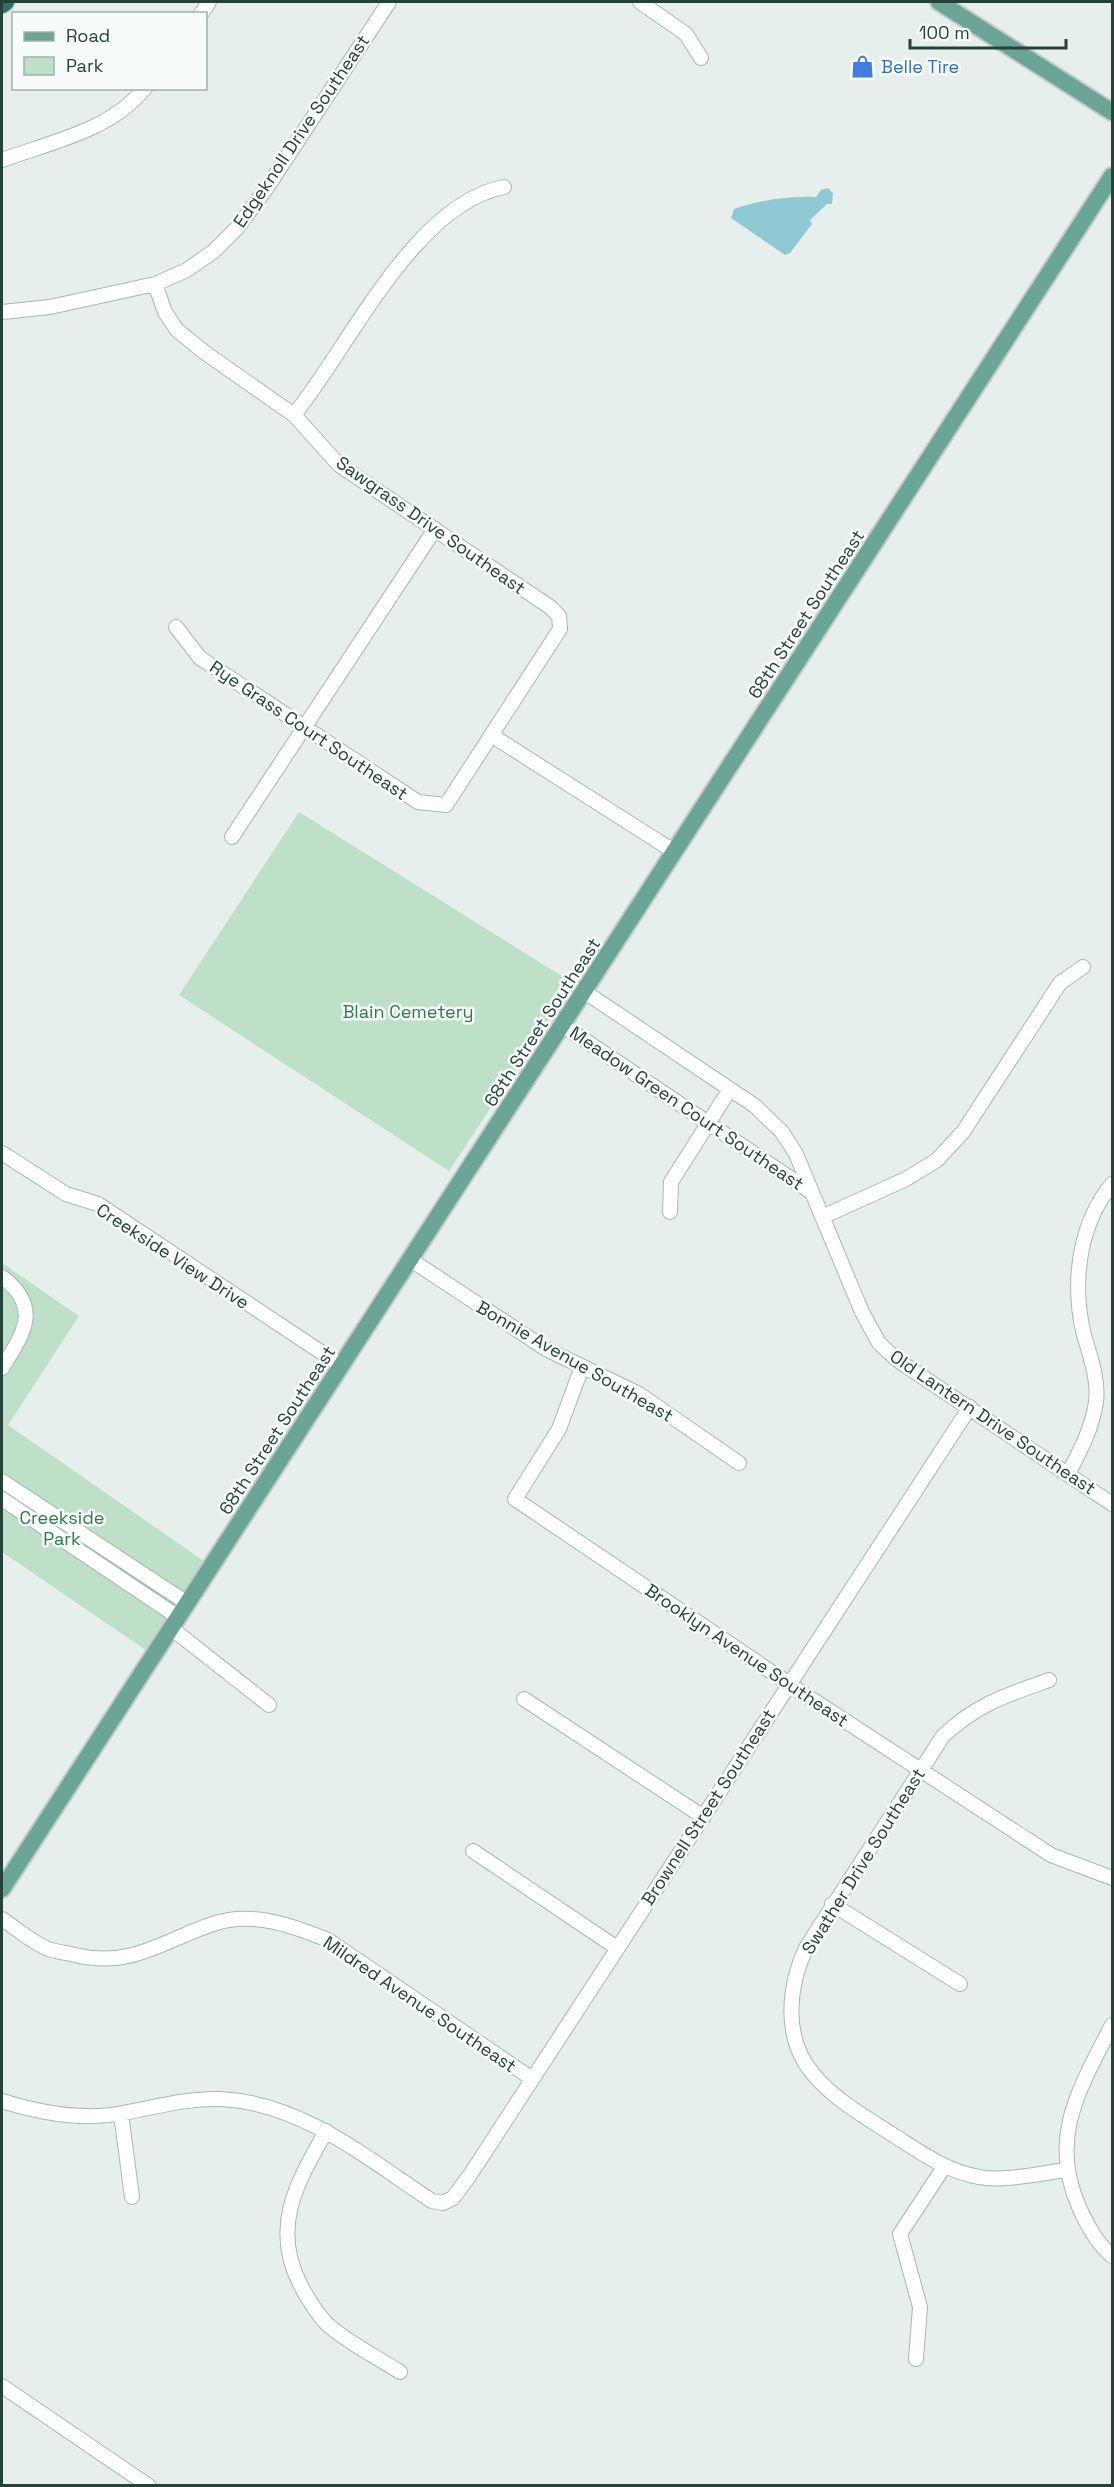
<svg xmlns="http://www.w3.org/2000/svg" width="1114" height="2487" font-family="'Space Grotesk',sans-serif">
<rect width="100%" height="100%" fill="#e6efeb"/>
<path fill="#bfe0c8" d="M299,812L573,983L449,1171L179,995Z
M2,1263L79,1316L8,1425L211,1566L153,1655L2,1552Z"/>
<path fill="#8ec9d4" d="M828,188L833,193L832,204H827L810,220L812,224L790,253L785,255L731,218L734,209C760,200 789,196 816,197L821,190Z"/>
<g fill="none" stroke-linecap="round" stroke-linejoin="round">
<defs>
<path id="minor" d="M640,2L686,34L701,58
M201,14L209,2
M2,160C51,142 110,131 145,88
M155,284L165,312L177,330L204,352L294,415L339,465L550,607L559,616L560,629L446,805L418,802L200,658L176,627
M2,312L50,307L155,284L187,270L214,251L238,227L268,186L389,2
M294,415C349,347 414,204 504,187
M491,735L675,852
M232,837L435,529
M585,992L755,1106L782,1132L796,1154L862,1312L879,1343L896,1359L1112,1504
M562,1025L811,1192
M2,1153L66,1194L98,1204L342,1366
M670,1212L671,1182L730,1089
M822,1217L906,1179L937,1160L963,1132L1060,983L1083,967
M411,1260L546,1349L639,1394L739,1463
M2,1277C42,1307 24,1333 2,1368
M582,1367L559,1429L515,1499L807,1696L1051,1855L1112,1878
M1068,1474C1080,1451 1092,1429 1096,1402C1099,1378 1089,1354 1083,1331C1072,1281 1079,1224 1112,1184
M2,1481L187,1603
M2,1499L178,1617
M171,1628L269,1705
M1049,1680C1007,1695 977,1704 943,1736L807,1946C788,1986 782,2038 814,2075C834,2099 864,2116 890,2133C919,2151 945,2171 979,2177C1003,2182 1041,2173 1066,2170
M524,1699L702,1816
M473,1851L617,1948
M832,1904L960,1984
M2,1919C17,1929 32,1942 48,1949C57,1952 67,1953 75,1955C132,1969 165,1939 216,1923C252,1911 294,1926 328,1940L531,2078
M1112,2025C1080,2088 1048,2137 1079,2207C1087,2225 1097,2244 1112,2256
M2,2101C40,2113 82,2121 123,2113C156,2107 187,2098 221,2099C302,2103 368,2159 432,2201L443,2203L453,2198L470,2175L970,1407
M121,2114L132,2197
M326,2131C297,2183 270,2227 301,2286C308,2299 316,2313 327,2324C348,2343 377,2357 400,2372
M916,2359L920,2307L900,2234L944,2167
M2,2386L149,2486"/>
<path id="major" d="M939,2L1112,112
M2,1889L1112,176"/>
<path id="highway" d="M2,4L5,2"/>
</defs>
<use href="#minor" stroke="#a8b8b2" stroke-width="16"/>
<use href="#major" stroke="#c2cac8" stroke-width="20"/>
<use href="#highway" stroke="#c2cac8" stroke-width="21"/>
<use href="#minor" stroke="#fff" stroke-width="14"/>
<use href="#major" stroke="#6aa596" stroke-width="16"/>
<use href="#highway" stroke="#2f6f62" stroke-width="18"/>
</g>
<defs>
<symbol id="shop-bare" viewBox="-9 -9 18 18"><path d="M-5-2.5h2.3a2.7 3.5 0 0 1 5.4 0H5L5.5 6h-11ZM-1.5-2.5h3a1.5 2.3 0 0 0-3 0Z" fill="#3f7fe0" stroke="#f7fbf9" stroke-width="2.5" paint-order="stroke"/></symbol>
</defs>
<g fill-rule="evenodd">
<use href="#shop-bare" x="846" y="50" width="33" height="33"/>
</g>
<g text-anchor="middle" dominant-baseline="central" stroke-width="5" stroke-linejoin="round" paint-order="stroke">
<g font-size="18" fill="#366cbe" stroke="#f7fbf9" text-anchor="start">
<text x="881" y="66">Belle Tire</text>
</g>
<g font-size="18" fill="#24423a" stroke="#f7fbf9">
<text transform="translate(301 131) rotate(-56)">Edgeknoll Drive Southeast</text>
<text transform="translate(431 525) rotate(35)">Sawgrass Drive Southeast</text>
<text transform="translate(806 614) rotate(-57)">68th Street Southeast</text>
<text transform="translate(309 730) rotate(34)">Rye Grass Court Southeast</text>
<text transform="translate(542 1022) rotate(-57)">68th Street Southeast</text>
<text transform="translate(687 1108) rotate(34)">Meadow Green Court Southeast</text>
<text transform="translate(173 1256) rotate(33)">Creekside View Drive</text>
<text transform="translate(575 1361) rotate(30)">Bonnie Avenue Southeast</text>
<text transform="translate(993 1422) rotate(34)">Old Lantern Drive Southeast</text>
<text transform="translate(277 1430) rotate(-57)">68th Street Southeast</text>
<text transform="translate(747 1655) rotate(34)">Brooklyn Avenue Southeast</text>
<text transform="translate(708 1807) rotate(-57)">Brownell Street Southeast</text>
<text transform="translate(863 1861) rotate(-58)">Swather Drive Southeast</text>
<text transform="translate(420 2004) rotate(34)">Mildred Avenue Southeast</text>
</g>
<g font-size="18" fill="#2d7a4b" stroke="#f7fbf9">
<text x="408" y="1011">Blain Cemetery</text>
<text x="62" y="1517">Creekside<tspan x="62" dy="21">Park</tspan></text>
</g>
</g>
<rect width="1114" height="2487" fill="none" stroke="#24423a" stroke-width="6"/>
<rect x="12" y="12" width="195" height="78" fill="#f7fbf9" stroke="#a3b1ad" stroke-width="1.5"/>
<rect x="24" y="32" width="30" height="9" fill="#6aa596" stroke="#a3b1ad" stroke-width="1.5"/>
<text x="66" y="42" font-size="18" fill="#24423a">Road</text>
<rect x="24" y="57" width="30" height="18" fill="#bfe0c8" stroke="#a3b1ad" stroke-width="1.5"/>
<text x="66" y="72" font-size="18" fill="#24423a">Park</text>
<path d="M910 39v9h156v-9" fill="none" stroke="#24423a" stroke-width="3"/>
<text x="919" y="39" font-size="18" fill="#24423a" stroke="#f7fbf9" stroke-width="4.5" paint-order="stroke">100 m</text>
</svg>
